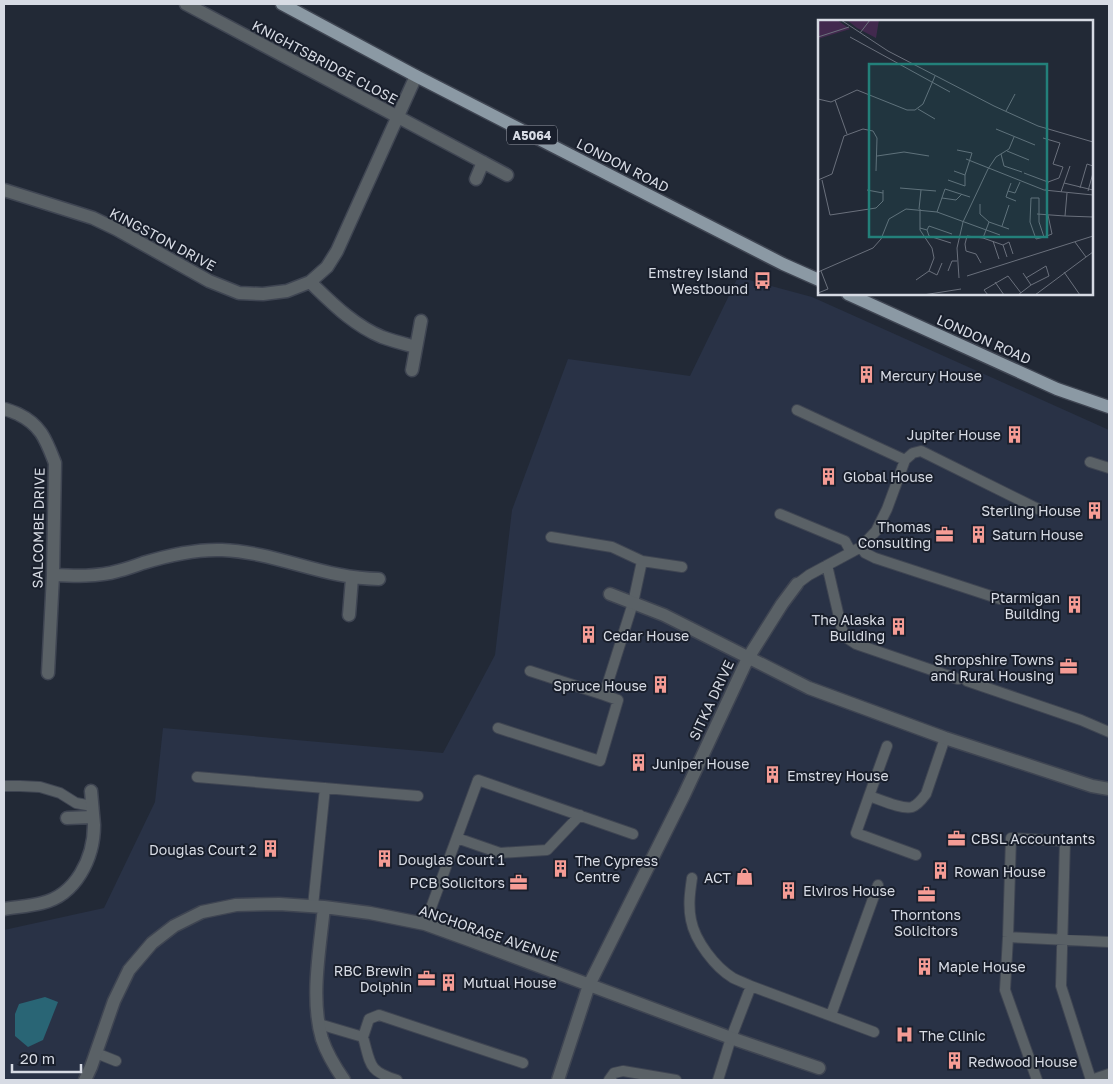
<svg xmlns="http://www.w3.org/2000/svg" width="1113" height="1084" font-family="'Golos Text',sans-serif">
<rect width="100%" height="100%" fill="#222936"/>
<path fill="#293246" d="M738,277L812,297L1109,430V1080H4V930L104,908L155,802L163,728L443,753L495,655L512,510L568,359L690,376Z"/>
<path fill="#296575" d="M45,997L58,1002L43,1040L28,1047L15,1036V1014L19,1004Z"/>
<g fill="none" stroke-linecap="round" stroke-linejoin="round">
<defs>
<path id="service" d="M797,410L905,460
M1090,462L1109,468
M780,514L845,541L851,552
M861,547L865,553L875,558L1000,599
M642,561L682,567
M827,565L842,630L847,638L856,644L958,679
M797,584L809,575L861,547L876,531L887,509L905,460L913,453L921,451L1038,509
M530,671L604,695L633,603L642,561L612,547L551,537
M967,681L1081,720L1109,732
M498,728L600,761L618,700L604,695
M887,746L869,796C879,799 902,810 912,807C918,805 923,798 926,794L945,738
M197,777L418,796
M4,786H20L40,787L60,793L76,803L92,806
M869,796L856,833L916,855
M457,838L500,853L547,850L580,815
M692,878C690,892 688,905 691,920C695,941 715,967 733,978C739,981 745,983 751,986L731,1038L718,1080
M313,906L325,788
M425,924L478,780L633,834
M1008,937L1109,942
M751,986L874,1032
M831,1015L878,885
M319,1024L363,1037C371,1065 368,1071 397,1080
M363,1037L369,1019L379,1015L523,1063
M96,1053L116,1061
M609,1080L614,1073L623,1071L676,1080
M1037,1080L1005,990L1008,937L1011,838L1065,841L1061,986L1091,1080L1109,1074"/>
<path id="minor" d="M186,4L398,117L507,175
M476,179L483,162
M4,190L93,218L116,229L209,281L239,293L263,294L287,291L310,282L327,267L337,251L416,76
M310,282C332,303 353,325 382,337C393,341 405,344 416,347
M412,370L421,321
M4,409C9,410 13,412 18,414C41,425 46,440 55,463L53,575L48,673
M53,575C75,576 97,577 118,571C126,569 135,566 143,563C169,555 195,549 222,550C276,552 325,579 379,579
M610,594L664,615L809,688L945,738L1092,786L1109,789
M349,615L352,578
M67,818L93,817
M324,907C320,948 310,999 322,1039C327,1054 335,1067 344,1080
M4,909C16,907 30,906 42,903C76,895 94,858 94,825C93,814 92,802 91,791
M85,1080L91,1067L114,1001L129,970L152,943L174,926L202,912L236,905L279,904L324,907L370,913L425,924L472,941L731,1038L819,1068
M558,1080L589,985L684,795L748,658L782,604L797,584"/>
<path id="primary" d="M282,4L416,76L783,264L819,280
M848,294L1057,389L1109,407"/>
</defs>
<use href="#service" stroke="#3f4552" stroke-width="12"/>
<use href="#minor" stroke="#3f4552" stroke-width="15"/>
<use href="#primary" stroke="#3f4552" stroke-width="15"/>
<use href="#service" stroke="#5a6166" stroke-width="10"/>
<use href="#minor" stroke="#5a6166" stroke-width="12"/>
<use href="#primary" stroke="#8b99a4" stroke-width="12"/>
</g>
<defs>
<symbol id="bus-bare" viewBox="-9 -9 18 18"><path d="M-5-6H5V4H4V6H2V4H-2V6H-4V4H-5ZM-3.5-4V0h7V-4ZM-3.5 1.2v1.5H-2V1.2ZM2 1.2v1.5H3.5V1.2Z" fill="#f59c95" stroke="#191f2c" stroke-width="2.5" paint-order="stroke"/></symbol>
<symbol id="building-bare" viewBox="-9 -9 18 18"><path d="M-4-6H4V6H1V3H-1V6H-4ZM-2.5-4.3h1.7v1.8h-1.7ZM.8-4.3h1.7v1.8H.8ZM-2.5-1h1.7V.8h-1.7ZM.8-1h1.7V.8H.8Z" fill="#f59c95" stroke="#191f2c" stroke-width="2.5" paint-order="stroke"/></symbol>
<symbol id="office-bare" viewBox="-9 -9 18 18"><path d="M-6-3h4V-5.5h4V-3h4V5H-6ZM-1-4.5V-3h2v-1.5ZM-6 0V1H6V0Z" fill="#f59c95" stroke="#191f2c" stroke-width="2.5" paint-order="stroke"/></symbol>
<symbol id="shop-bare" viewBox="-9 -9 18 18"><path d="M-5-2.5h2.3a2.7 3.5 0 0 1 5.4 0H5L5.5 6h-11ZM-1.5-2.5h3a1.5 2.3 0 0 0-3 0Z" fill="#f59c95" stroke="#191f2c" stroke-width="2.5" paint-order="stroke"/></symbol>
<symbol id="hospital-bare" viewBox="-9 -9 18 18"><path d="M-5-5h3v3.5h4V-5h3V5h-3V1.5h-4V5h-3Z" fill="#f59c95" stroke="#191f2c" stroke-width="2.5" paint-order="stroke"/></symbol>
</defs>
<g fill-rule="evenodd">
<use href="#bus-bare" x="750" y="268" width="25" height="25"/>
<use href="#building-bare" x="854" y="362" width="25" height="25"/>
<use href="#building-bare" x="1002" y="422" width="25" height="25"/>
<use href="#building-bare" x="816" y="464" width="25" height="25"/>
<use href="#building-bare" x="1082" y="498" width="25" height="25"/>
<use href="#office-bare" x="932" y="522" width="25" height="25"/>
<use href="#building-bare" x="966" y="522" width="25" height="25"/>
<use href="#building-bare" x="1062" y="592" width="25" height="25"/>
<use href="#building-bare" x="886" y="614" width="25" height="25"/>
<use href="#building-bare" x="576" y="622" width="25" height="25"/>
<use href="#office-bare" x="1056" y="654" width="25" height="25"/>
<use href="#building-bare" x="648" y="672" width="25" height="25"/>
<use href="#building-bare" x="626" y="750" width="25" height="25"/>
<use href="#building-bare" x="760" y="762" width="25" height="25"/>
<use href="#office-bare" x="944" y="826" width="25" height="25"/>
<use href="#building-bare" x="258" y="836" width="25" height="25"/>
<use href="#building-bare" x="372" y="846" width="25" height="25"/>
<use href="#building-bare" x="548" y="856" width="25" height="25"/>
<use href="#building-bare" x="928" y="858" width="25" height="25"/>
<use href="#shop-bare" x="732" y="864" width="25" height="25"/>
<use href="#office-bare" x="506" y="870" width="25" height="25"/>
<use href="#building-bare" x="776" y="878" width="25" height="25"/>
<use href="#office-bare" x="914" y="882" width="25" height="25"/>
<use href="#building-bare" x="912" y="954" width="25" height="25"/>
<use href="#office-bare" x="414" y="966" width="25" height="25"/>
<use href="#building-bare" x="436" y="970" width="25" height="25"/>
<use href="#hospital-bare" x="892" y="1022" width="25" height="25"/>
<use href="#building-bare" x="942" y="1048" width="25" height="25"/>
</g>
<g text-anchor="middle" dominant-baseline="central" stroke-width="4" stroke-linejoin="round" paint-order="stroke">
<rect fill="#191f2c" stroke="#9ea3ad" stroke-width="1" x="507" y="125.5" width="50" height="19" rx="4"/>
<g font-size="12" font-weight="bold" fill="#d7dbe4">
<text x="532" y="135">A5064</text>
</g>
<g font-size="14" fill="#d7dbe4" stroke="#191f2c">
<text transform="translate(325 62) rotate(28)">KNIGHTSBRIDGE CLOSE</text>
<text transform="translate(623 165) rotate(27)">LONDON ROAD</text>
<text transform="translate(163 239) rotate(28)">KINGSTON DRIVE</text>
<text transform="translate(984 339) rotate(24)">LONDON ROAD</text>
<text transform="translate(38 528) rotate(-89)">SALCOMBE DRIVE</text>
<text transform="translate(711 700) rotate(-65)">SITKA DRIVE</text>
<text transform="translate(489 933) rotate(19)">ANCHORAGE AVENUE</text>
</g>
<g font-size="14" fill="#d7dbe4" stroke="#191f2c" text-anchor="start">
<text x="748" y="272" text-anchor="end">Emstrey Island<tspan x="748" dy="16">Westbound</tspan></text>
<text x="880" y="375">Mercury House</text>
<text x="1001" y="434" text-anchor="end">Jupiter House</text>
<text x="843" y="476">Global House</text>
<text x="1081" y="510" text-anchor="end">Sterling House</text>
<text x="931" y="526" text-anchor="end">Thomas<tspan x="931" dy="16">Consulting</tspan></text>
<text x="992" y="534">Saturn House</text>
<text x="1060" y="597" text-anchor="end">Ptarmigan<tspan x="1060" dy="16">Building</tspan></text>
<text x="885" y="619" text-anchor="end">The Alaska<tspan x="885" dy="16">Building</tspan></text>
<text x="603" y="635">Cedar House</text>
<text x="1054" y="659" text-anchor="end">Shropshire Towns<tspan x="1054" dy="16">and Rural Housing</tspan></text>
<text x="647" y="685" text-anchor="end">Spruce House</text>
<text x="652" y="763">Juniper House</text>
<text x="787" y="775">Emstrey House</text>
<text x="971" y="838">CBSL Accountants</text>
<text x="257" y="849" text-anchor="end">Douglas Court 2</text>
<text x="398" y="859">Douglas Court 1</text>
<text x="575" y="860">The Cypress<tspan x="575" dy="16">Centre</tspan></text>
<text x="954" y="871">Rowan House</text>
<text x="731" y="877" text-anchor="end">ACT</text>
<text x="505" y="882" text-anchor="end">PCB Solicitors</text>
<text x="803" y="890">Elviros House</text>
<text x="926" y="914" text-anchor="middle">Thorntons<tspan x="926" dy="16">Solicitors</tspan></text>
<text x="938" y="966">Maple House</text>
<text x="412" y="970" text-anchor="end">RBC Brewin<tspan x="412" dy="16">Dolphin</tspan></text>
<text x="463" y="982">Mutual House</text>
<text x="919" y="1035">The Clinic</text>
<text x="968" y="1061">Redwood House</text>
</g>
</g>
<g transform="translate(818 20)">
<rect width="275" height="275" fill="#222936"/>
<path d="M0,0H19L32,9L0,19ZM29,0H61L58,18L39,8Z" fill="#42294e"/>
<path fill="none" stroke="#6a707c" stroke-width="1" d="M23,0L70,31L176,86L220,106L275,122M42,13L52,0M0,17L31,7M32,17L132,72M0,79L13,82L39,70L89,90H97L105,84L117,56M17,80L29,114M100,89L117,99M188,91L197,74M178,109L217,125M225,118L242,123L235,144L245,147L241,158L230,162M189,131L211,140M183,134L186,146L204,152M59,136L86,132L111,136M148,139L226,170L275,175M136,151L147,155L154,133L139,130M206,153L230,162L228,170M0,160L14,154L26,116L45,109L55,111L59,118L58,151M4,160L12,195L58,188L65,181V170M130,160L147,166V155M193,163L190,171L197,173L202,162M246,163L275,170M82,168L118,171M262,168L269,144L275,146M49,170L65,173M190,171L188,177L198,181M270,171L275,153M243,172L252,146M124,178L138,180L144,174M162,184V194L171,202L165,218L149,216L147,224L148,231L158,234L163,243M101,189L103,170M119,192L127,169L152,177M219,194L247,196L249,173M247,196L275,197M171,202L191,209M184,206L191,185M102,208L109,210L111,216L133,223M109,210L111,206L134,214M226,217L218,219L212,202L213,178H221V202L226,217L234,214L230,195M165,218L185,225L189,237M175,221L181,239M257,222L268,237L275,232M185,225L191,222L195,234M111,251L119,255L124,243M130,251L134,241H139M0,252L55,228L63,219L71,199L88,189L119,192L182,215M246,252L262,275M149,256L275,216M141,258L139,228L145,202L170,149L178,137L191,129L196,117M208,258L228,246L231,256L213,265M98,260L111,251L116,238L114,228L102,210V189M177,262L186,275M0,273L10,269L3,251M105,275L143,269M170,275L166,270L190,256L203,273M200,275L213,265L205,253M217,275L268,237"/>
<path fill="#23807a" fill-opacity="0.15" stroke="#23807a" stroke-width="2.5" d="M51,44H229V217H51Z"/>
<rect width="275" height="275" fill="none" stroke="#d7dbe4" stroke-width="2.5"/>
</g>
<rect width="1113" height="1084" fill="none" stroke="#d7dbe4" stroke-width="10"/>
<path d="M12 1064v8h69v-8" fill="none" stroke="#d7dbe4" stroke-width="2.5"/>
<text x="20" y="1064" font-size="15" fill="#d7dbe4" stroke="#191f2c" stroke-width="4" paint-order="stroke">20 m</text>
</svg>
